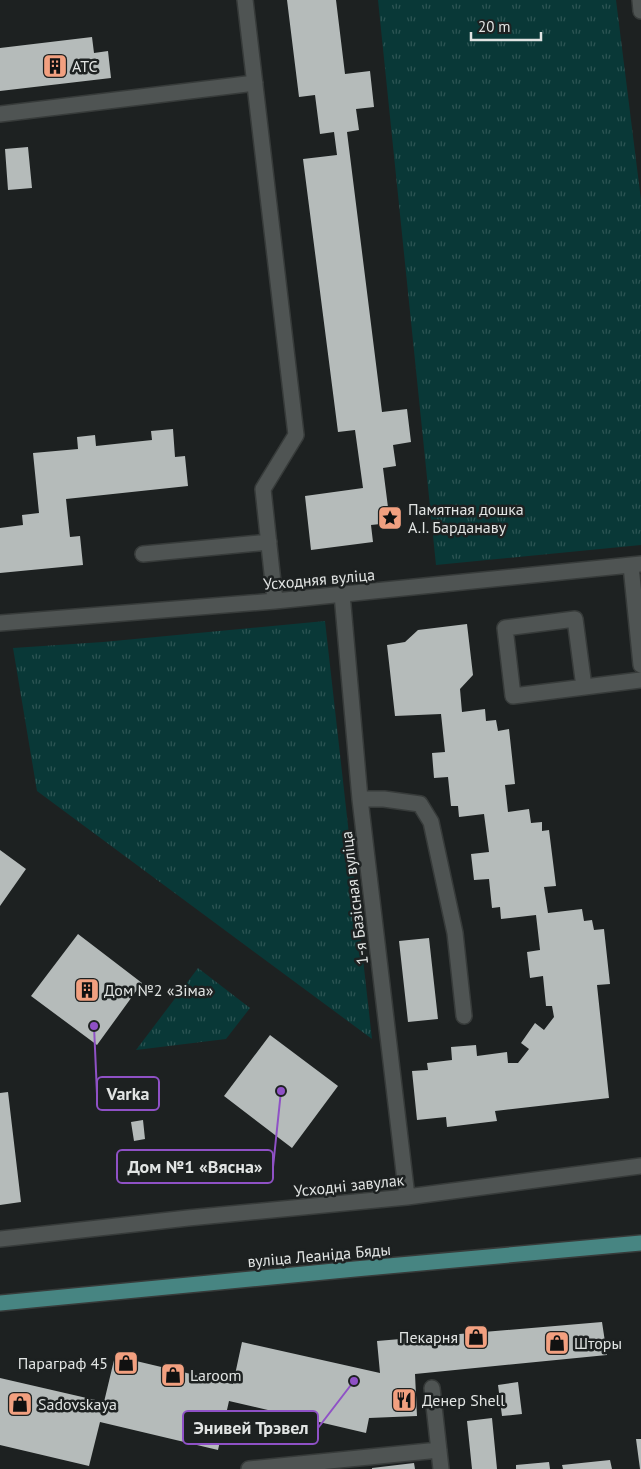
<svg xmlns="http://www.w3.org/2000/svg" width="641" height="1469" font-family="'PT Sans',sans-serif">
<defs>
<pattern id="grass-tufts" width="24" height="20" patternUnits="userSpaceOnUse" patternTransform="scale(1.25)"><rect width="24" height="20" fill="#093837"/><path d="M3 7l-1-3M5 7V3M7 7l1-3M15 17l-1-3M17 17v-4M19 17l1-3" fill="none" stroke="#2d5554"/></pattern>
</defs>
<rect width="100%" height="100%" fill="#1d2121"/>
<path fill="url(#grass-tufts)" d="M378,0H616L641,200V545L436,565Z
M325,621L372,1039L37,791L13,648L103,642Z
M198,968L250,1008L226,1039L136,1050Z"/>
<path fill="#b5bbba" d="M287,0H336L345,74L370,71L374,107L356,109L359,130L347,132L382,412L407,409L411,442L393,445L396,466L383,468L390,523L371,525L373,542L311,550L305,496L363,488L355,430L338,432L303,159L337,155L334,132L320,134L315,95L299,97Z
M92,37L94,53L108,51L111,78L0,91V48Z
M28,147L32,188L8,190L5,149Z
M173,429L175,457L185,456L188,486L66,499L70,537L80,536L83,565L0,573V528L23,525L22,515L39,513L33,453L78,449L77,437L95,435L96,446L152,440L151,431Z
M467,624L473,675L460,689L462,712L485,709L486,721L496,720L498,731L509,729L515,784L505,785L508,812L529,809L531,823L542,822V831L549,830L556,886L544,887L548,913L582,909L584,921L592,920L594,930L604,929L610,984L597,985L609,1098L495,1111L497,1121L447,1127L446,1117L417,1120L412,1071L428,1070L427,1063L452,1060L451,1047L476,1045L477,1056L507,1052L508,1063H518L529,1049L521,1043L535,1023L544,1030L554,1017L552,1006H546L543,976L530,978L527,952L540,950L536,915L501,919L500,907L492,908L489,879L474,880L471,854L489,852L484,814L459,817L458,806H451L448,777L434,778L432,753L445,752L441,714L395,716L387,645L405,642L418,630Z
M0,850L26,869L0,906Z
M78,934L142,983L97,1045L31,996Z
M429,938L438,1019L408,1022L399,941Z
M270,1035L338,1086L292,1148L224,1096Z
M8,1092L21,1202L0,1205V1093Z
M143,1120L145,1139L134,1141L131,1122Z
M602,1322L607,1355L415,1374L417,1416L369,1418L366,1433L229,1401L218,1450L100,1422L89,1466L0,1445V1378L104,1402L115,1356L233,1384L242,1342L380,1373L377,1341Z
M518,1382L522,1414L502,1416L498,1385Z
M492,1418L497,1469H472L467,1421Z
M636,1439H641V1469H640Z
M610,1460L612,1469H563L562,1465Z
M549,1462L550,1469H516V1465Z
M414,1463L415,1469H372V1468Z"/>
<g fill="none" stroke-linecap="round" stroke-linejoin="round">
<defs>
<path id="minor" d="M245,0L296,435L263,489L275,601
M640,0L641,11
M0,114L255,83
M143,554L269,542
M631,566L641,665
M342,594L360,799L407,1197
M0,623L275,601L641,564
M584,687L575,619L505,628L513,696L641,680
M360,799H384L420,804L431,822L455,933L464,1016
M0,1239L188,1218L407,1197L641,1166
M432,1388L441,1469
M249,1469L439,1450"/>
<path id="major" d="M0,1303L355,1269L641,1243"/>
</defs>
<use href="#minor" stroke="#373b3a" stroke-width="18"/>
<use href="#major" stroke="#373b3a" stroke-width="18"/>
<use href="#minor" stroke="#4f5453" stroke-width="15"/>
<use href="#major" stroke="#478582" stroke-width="15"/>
</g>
<defs>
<symbol id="building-square" viewBox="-11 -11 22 22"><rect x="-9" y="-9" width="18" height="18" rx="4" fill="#f2a080" stroke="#1d2121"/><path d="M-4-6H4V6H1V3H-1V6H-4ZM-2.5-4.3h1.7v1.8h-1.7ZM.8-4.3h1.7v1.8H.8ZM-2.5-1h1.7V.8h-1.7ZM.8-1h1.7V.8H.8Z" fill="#111"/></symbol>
<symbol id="sight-square" viewBox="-11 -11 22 22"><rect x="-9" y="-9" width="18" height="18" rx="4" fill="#f2a080" stroke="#1d2121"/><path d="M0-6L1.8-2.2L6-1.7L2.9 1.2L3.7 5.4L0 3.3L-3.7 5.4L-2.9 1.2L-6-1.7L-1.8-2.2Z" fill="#111"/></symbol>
<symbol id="shop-square" viewBox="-11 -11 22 22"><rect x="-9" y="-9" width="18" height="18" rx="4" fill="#f2a080" stroke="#1d2121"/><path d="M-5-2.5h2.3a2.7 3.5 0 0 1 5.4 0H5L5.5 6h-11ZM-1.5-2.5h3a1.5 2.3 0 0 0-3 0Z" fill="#111"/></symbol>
<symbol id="restaurant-square" viewBox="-11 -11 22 22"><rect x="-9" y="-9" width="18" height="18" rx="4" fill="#f2a080" stroke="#1d2121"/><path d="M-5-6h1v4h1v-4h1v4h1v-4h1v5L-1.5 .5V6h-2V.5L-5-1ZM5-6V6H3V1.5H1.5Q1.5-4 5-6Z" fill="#111"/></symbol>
</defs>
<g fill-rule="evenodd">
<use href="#building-square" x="41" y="52" width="28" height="28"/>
<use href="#sight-square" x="376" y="504" width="28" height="28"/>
<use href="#building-square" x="73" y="976" width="28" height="28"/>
<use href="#shop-square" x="462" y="1323" width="28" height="28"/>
<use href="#shop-square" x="543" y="1329" width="28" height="28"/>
<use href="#shop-square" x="112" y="1349" width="28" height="28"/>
<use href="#shop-square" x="159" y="1361" width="28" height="28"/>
<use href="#restaurant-square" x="390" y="1386" width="28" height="28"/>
<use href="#shop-square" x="6" y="1390" width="28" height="28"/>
</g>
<g text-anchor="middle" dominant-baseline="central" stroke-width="5" stroke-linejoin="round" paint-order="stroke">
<g font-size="16" fill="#e1e4e3" stroke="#1d2121" text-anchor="start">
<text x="72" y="66">АТС</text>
<text x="408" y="509">Памятная дошка<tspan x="408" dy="18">А.І. Барданаву</tspan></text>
<text x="104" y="990">Дом №2 «Зіма»</text>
<text x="458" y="1337" text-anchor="end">Пекарня</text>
<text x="574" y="1343">Шторы</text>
<text x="108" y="1363" text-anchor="end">Параграф 45</text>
<text x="190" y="1375">Laroom</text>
<text x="422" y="1400">Денер Shell</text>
<text x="38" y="1404">Sadovskaya</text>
</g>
<g font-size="16" fill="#e1e4e3" stroke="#1d2121">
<text transform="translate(319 579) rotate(-5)">Усходняя вуліца</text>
<text transform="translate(354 898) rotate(-97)">1-я Базісная вуліца</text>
<text transform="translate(349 1185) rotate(-6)">Усходні завулак</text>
<text transform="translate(319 1255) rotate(-5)">вуліца Леаніда Бяды</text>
</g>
</g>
<path fill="none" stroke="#8f51c6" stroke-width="2" d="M94 1026L97 1094M281 1091L273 1167M354 1381L318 1428"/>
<g fill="#8f51c6" stroke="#1d2121" stroke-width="2">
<circle cx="94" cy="1026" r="5"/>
<circle cx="281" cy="1091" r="5"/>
<circle cx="354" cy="1381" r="5"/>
</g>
<g fill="#1d2121" stroke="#8f51c6" stroke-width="2">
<rect x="97" y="1077" width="62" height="33" rx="5"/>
<rect x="117" y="1150" width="156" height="33" rx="5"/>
<rect x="183" y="1411" width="135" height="33" rx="5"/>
</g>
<g font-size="18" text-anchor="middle" font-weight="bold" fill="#e1e4e3">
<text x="128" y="1100">Varka</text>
<text x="195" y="1173">Дом №1 «Вясна»</text>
<text x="251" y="1434">Энивей Трэвел</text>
</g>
<path d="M471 32v8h70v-8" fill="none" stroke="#e1e4e3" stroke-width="2.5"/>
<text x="478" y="32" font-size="15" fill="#e1e4e3" stroke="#1d2121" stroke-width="4" paint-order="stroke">20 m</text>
</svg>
